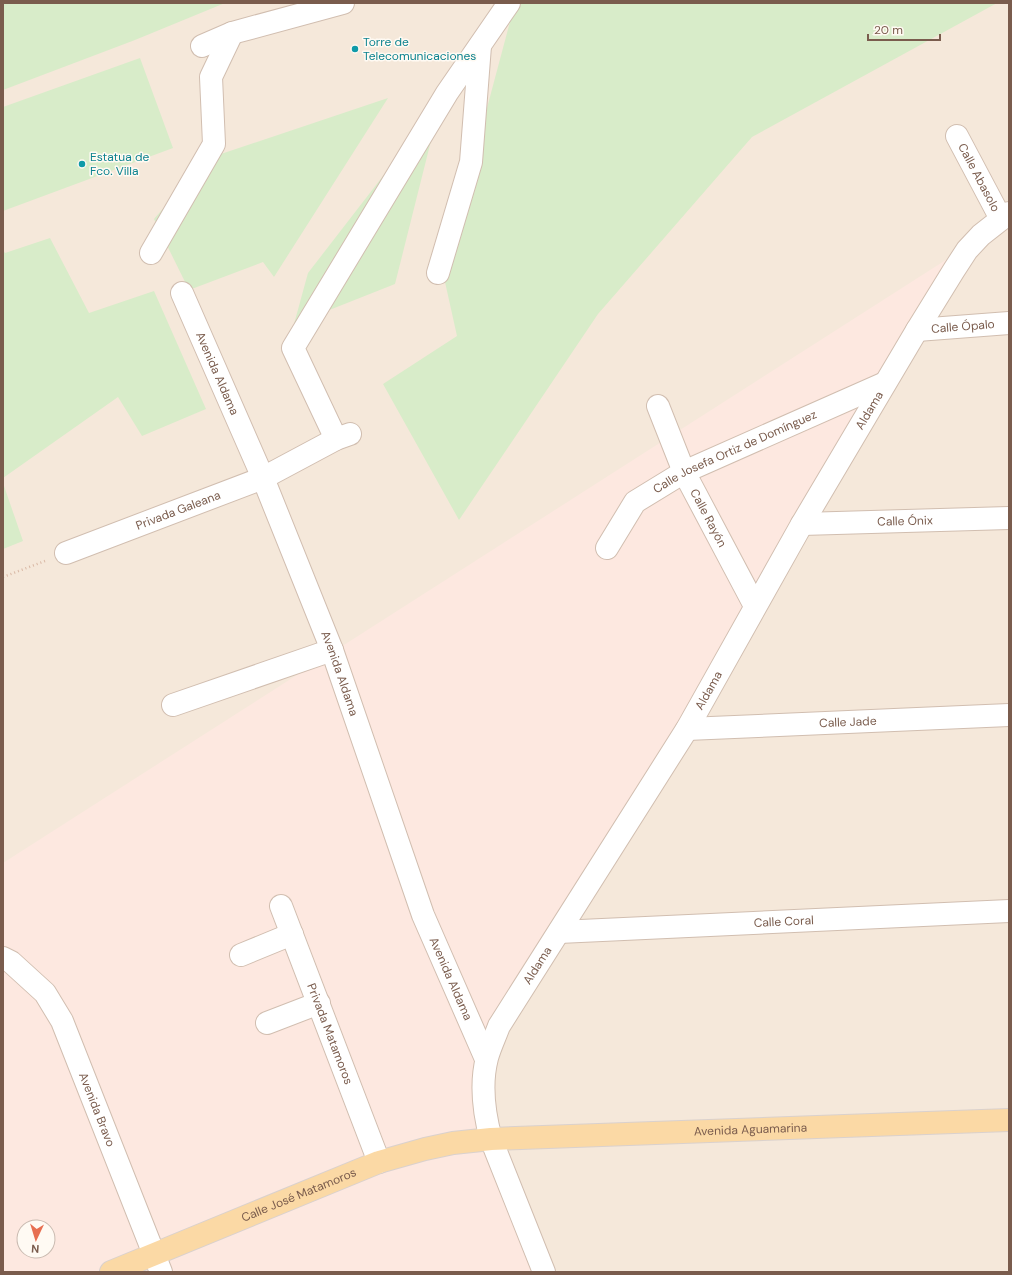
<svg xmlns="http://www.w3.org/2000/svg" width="1012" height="1275" font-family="'DM Sans',sans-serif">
<rect width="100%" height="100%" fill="#fdf6ec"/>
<path fill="#f5e8da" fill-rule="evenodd" d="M3,3H1009V1272H3ZM24,1227H48V1251H24Z"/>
<path fill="#fde8e0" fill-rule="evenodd" d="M988,233L499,1034L485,1084L497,1141L548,1272H3V863ZM24,1227H48V1251H24Z"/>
<path fill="#d8ecc9" d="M3,3H225L135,40L3,90Z
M515,3H997L752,137L598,314L459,520L383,384L457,336L443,273Z
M140,58L173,148L3,211V107Z
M388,98L274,277L263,262L189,290L154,219L206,159Z
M441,101L395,284L294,324L308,273Z
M50,238L89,313L154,291L206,409L142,436L118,397L3,478V250L5,253Z
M3,483L23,541L3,549Z"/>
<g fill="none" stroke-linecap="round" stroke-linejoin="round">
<defs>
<g id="street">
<path d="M202,46L232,33L343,3"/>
<path id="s1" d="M957,136L1001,219"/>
<path d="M151,253L214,144L211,77L232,33"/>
<path d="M438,273L471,162L480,46"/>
<path id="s2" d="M182,293L263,478L332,650L423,915L486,1059"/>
<path id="s3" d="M917,330L1009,323"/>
<path id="s4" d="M658,406L684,472L755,606"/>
<path d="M336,439L293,348L447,93L509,3"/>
<path id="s5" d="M802,524L1009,518"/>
<path id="s6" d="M607,548L635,502L684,472L885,383"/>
<path id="s7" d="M66,553L263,478L336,439L350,434"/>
<path d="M173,705L332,650"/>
<path id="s8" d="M687,729L1009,715"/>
<path id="s9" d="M281,906L379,1162"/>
<path id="s10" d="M559,932L1009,911"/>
<path d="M241,955L292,934"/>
<path id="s11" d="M3,958L11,962L45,993L62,1021L161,1272"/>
<path d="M267,1023L319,1003"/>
<path id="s12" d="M544,1272L491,1139C484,1113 480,1085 487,1058C490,1047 495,1037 499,1026L687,729L802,524L917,330L954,270L967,250L981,235L1009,213"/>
</g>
<g id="primary">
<path id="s13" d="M111,1272L379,1162L425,1149L453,1143L491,1139L1009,1120"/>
</g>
</defs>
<use href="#street" stroke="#d1beb0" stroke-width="24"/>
<use href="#primary" stroke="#dad1cd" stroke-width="24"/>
<path stroke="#d9b8a5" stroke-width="2.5" stroke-dasharray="1 3" stroke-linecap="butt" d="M3,577L45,561"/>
<use href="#street" stroke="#fff" stroke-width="22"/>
<use href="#primary" stroke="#fbd9a5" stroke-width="22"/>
</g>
<g fill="#0f9aa8" stroke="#fffaf3" stroke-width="1.5">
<circle cx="355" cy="49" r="4"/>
<circle cx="82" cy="164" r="4"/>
</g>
<g text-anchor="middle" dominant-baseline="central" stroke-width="3" stroke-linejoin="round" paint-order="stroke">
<g font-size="12" fill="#0d838f" stroke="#fffaf3" text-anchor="start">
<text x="363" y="42">Torre de<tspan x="363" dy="14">Telecomunicaciones</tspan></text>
<text x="90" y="157">Estatua de<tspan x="90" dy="14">Fco. Villa</tspan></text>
</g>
<g font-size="12" fill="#7a5c4d" stroke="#fffaf3">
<text stroke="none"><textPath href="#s1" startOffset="47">Calle Abasolo</textPath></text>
<text stroke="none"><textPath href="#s3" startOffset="46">Calle Ópalo</textPath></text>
<text stroke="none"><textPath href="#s2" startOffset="88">Avenida Aldama</textPath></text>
<text stroke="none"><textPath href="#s12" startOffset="978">Aldama</textPath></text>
<text stroke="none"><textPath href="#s6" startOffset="166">Calle Josefa Ortiz de Domínguez</textPath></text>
<text stroke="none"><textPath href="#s7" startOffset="120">Privada Galeana</textPath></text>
<text stroke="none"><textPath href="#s4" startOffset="123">Calle Rayón</textPath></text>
<text stroke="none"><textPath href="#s5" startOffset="103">Calle Ónix</textPath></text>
<text stroke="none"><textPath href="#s2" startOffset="412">Avenida Aldama</textPath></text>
<text stroke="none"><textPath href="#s12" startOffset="655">Aldama</textPath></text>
<text stroke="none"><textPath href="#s8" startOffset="161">Calle Jade</textPath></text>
<text stroke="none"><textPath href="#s10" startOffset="225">Calle Coral</textPath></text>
<text stroke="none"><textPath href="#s12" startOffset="331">Aldama</textPath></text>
<text stroke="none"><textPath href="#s2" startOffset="737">Avenida Aldama</textPath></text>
<text stroke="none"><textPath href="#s9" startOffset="137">Privada Matamoros</textPath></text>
<text stroke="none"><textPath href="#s11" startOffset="183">Avenida Bravo</textPath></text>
<text stroke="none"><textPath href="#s13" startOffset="664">Avenida Aguamarina</textPath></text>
<text stroke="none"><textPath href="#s13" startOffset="203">Calle José Matamoros</textPath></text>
</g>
</g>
<rect width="1012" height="1275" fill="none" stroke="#7a5c4d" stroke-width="8"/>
<g transform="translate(36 1239) rotate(184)"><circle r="19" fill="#fffaf3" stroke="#cabbb1"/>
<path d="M0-3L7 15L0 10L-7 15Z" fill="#e76f51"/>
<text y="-6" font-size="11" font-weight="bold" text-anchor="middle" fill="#7a5c4d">N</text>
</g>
<path d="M868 34v6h72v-6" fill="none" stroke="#7a5c4d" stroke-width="2"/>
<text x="874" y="34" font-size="12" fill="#7a5c4d" stroke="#fffaf3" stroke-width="3" paint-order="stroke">20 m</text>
</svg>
